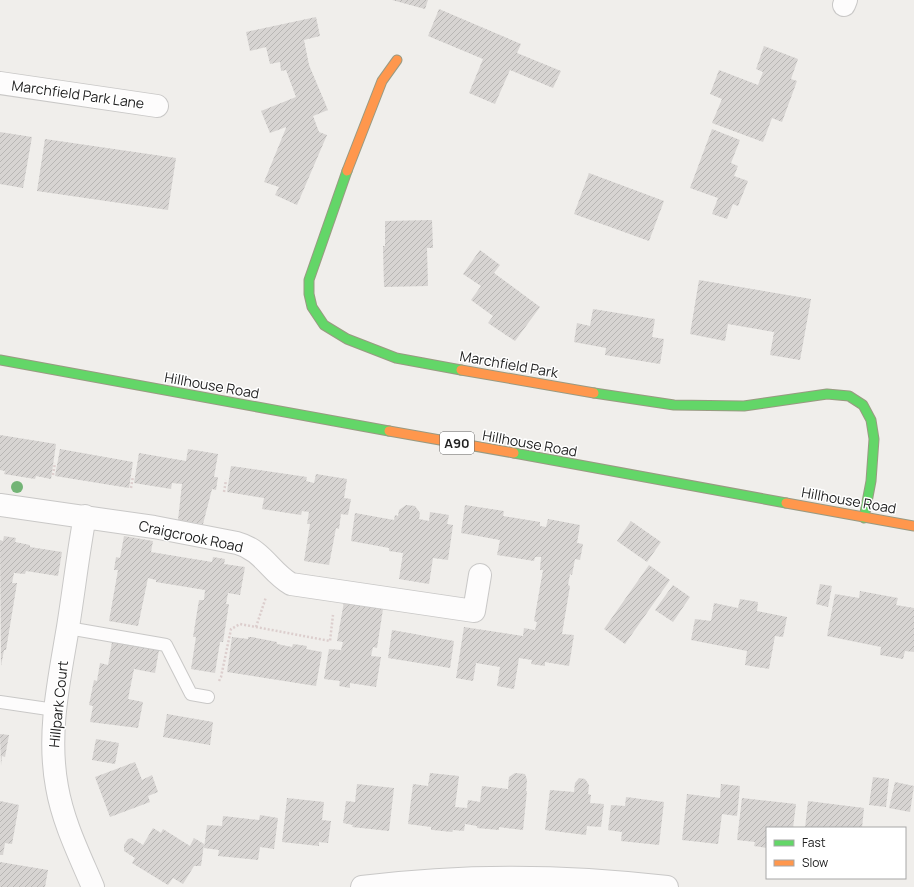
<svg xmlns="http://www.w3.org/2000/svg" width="914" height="887" font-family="Manrope,sans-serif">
<defs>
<pattern id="building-hatch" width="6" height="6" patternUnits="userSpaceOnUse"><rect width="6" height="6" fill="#d7d4d2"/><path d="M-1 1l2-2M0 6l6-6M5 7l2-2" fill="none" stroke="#b8b6b4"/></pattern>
</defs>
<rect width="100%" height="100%" fill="#f0eeeb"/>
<path fill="url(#building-hatch)" d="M392,0H428L425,9Z
M439,9L521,44L517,53L561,71L553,88L510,70L495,104L469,93L483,59L428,36Z
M316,17L320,36L304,40L309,65L328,110L313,116L319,132L327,135L297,205L275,195L279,187L264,182L286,128V127L270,133L261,111L296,97L286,70L281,71L280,62L270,64L266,47L250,51L246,32Z
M764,46L798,59L791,79L797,81L782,122L772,118L763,142L712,123L722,99L710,94L719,70L758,85L763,72L756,69Z
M712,129L740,140L731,163L738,166L734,176L748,181L738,206L733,204L727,219L712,214L718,198L690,188Z
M0,132L32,137L23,188L0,184Z
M45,139L176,158L168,210L37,191Z
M589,173L664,201L649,241L574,214Z
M432,220L433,248H427L428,286L384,287L383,246H385V221Z
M480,250L500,265L494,273L540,307L515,341L488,323L493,316L471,300L481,286L463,274Z
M699,280L811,299L800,360L770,355L774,332L728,324L725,341L690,334Z
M593,309L655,319L652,337L664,339L660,364L605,355L606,348L574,342L577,323L590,326Z
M0,435L56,444L51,479L36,476L35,479L4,474L5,471L0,470Z
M60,449L133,462L129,488L55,476Z
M188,449L218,454L214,477H218L216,490L212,489L203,524L178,520L182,484L172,483L171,489L134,483L139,453L186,461Z
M231,466L307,477L306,481L314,483L316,474L347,479L344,498L351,499L348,515L341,514L339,529L336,528L329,565L304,561L310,524H307L309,512L302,511L301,515L262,509L264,498L227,492Z
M406,505L415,506L420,513L419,519L429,521L430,512L449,515L447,524L453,525L448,560L433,558L429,584L399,579L403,553L389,551V548L351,541L355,513L394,520L395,515L398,516L399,510Z
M465,505L504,511L503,516L540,522V526L546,527L548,519L580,525L577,543L583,544L580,560L575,559L572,575L570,574L568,585L570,586L562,634L574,635L569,666L545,662V666L531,664L532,660L519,658L514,689L497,686L500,667L476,663L473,681L456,678L464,627L523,636L524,628L535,630L537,622L534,621L543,570H540L541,557H535L534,561L497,555L500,540L461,533Z
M631,521L661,542L647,562L617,541Z
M4,536L16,538L15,542L30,545V547L62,552L58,576L26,571L25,574L14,573L12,583H17L6,650H4L1,666L0,540L3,541Z
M124,536L153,541L151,552L212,562L213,557L225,559L224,564L245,567L240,595L228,593L226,604H229L223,642H220L215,673L191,669L196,637H193L199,600H204L205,590L156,582V580L148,578L138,626L109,621L118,570H114L116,557L120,558Z
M649,565L670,580L625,644L604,629Z
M820,584L832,586L828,607L816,604Z
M673,585L690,597L673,622L655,610Z
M860,591L898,598L896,605L914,608V652L905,651L903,659L880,655L881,647L827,636L835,594L859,598Z
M740,599L758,602L757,611L787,617L783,637L775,636L769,669L745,665L747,651L691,640L695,619L711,621L714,603L738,608Z
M344,602L383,609L377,648L373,647L371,656L381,657L376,687L350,683V688L339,686L340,681L324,679L329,649L341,650L343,642L337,641Z
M392,630L454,641L450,668L388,658Z
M232,637L248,639V637H252L277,642V644L292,647L293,644L307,646L306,649L322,652L316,686L227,672Z
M112,642L159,650L155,673L134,669L128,699L143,702L138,728L90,722L93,706L89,705L94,680L97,681L100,663L108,665Z
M167,714L213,722L210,745L163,737Z
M0,734L9,735L5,757L2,756L1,766Z
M96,739L119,743L115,764L92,760Z
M135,762L142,780L152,775L158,792L148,796L150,802L110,817L95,777Z
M430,773L459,776L455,807L467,808L468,800L480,802L482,786L508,789L509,777L515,773L525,774L527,780L526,791H527L523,830L499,827V830L477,828V826L465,824L464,831L453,830L452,832L433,830H431V827L408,824L413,784L428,786Z
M873,777L889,779L886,807L869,805Z
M579,778L585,779L589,785L588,794L591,795L590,803L604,804L601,827L587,826L586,835L545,830L550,790L574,792L575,783Z
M895,782L914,786L910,812L889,808Z
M357,784L394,788L389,831L352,827L353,825L343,823L346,801L355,802Z
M721,784L740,786L737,816L722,814L718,844L682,840L687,794L720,798Z
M626,797L664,802L659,845L621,841L622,832L608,830L611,805L625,806Z
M287,798L324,802L322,820L331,821L328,843L319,842V846L282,842Z
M742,798L796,804L793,828H767V848L754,846L755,842L737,840Z
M0,801L19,805L12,844L5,843L3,855H0Z
M808,801L864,808L862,828H805Z
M260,815L278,818L274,849L260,847L258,860L218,856L219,850L204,848L207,825L222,826L223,816L259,820Z
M153,828L161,833L163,829L190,846L194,838L204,844L201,866H194L183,884L173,878L168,885L132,863L135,858L124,851V845L128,839L132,838L143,845Z
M0,862L48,870L45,887H0Z"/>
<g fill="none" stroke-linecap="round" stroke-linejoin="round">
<defs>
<path id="lane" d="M68,628L166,645L191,694L208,697
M0,702L55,710"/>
<path id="street" d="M844,5L846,0
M0,83L157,106
M0,505L154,527L237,543C263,550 270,572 291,584L474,611L480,575
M85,516C78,553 74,590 68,627C59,681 47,733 57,787C63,822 79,854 93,887
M362,887C464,874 565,875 667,887"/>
<path id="fast" d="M347,171L309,280V294L312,307L324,325L347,339L396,358L461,370
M0,360L389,431
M594,393L674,405L744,406L827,394L849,396L863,405L871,420L874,439L871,481L864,518
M514,453L786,503"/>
<path id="slow" d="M347,171L382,81L397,60
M461,370L594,393
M389,431L514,453
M786,503L914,526"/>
</defs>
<use href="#lane" stroke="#c9c8c7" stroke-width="14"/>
<use href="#street" stroke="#c9c8c7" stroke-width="24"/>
<use href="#fast" stroke="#999a82" stroke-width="11"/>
<use href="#slow" stroke="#999a82" stroke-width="11"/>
<path stroke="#dccecd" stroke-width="2.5" stroke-dasharray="2 2" stroke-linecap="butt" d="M53,475L55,463
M131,488L133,476
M224,492L226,480
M256,627L266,597
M219,681L221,677L231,629L240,624L330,641L333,615"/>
<use href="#lane" stroke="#fdfcfc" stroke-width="12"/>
<use href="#street" stroke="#fdfcfc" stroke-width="22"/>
<use href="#fast" stroke="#63d668" stroke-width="9"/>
<use href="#slow" stroke="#ff974d" stroke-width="9"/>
</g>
<circle fill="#73b476" cx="17" cy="487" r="6"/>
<g text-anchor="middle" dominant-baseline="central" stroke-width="3" stroke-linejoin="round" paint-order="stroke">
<rect fill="#fff" stroke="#646464" stroke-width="1" x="440" y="432" width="34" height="22" rx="3"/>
<g font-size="13" font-weight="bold" fill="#222">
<text x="457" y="443">A90</text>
</g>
<g font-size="14" fill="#222" stroke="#fff">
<text transform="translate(78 94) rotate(8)">Marchfield Park Lane</text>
<text transform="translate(509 364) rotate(10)">Marchfield Park</text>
<text transform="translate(212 385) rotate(10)">Hillhouse Road</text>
<text transform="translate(530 443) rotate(10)">Hillhouse Road</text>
<text transform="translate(849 500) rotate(10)">Hillhouse Road</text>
<text transform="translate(191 536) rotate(12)">Craigcrook Road</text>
<text transform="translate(58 704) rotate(-84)">Hillpark Court</text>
</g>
</g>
<rect x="766" y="827" width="140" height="52" fill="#ffffff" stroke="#a7a7a7"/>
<rect x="774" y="840" width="20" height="6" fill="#63d668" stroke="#a7a7a7"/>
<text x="802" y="847" font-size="12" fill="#222222">Fast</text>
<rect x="774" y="860" width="20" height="6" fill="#ff974d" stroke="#a7a7a7"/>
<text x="802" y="867" font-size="12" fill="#222222">Slow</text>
</svg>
